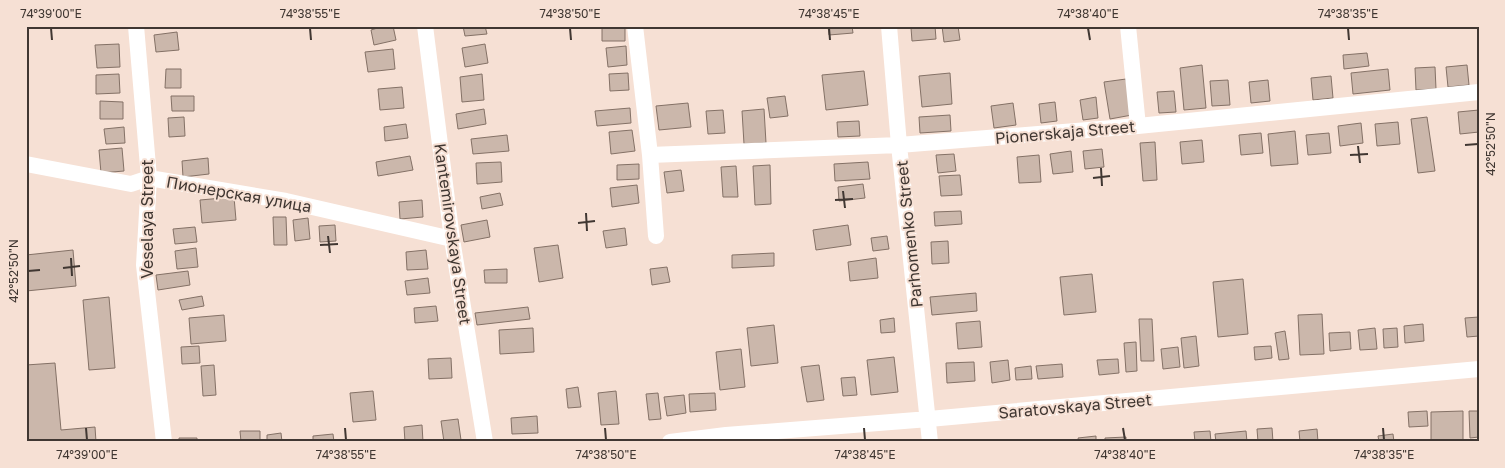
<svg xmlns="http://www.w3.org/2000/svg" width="1505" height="468" font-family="'Golos Text',sans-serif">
<rect width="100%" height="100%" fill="#f6e0d4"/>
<path fill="#cbb7ab" stroke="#847166" d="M384,26H393L396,40L374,45L371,30Z
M463,26H485L487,34L465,36Z
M602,26H625V41H602Z
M828,26H852L853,33L829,35Z
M935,26L936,39L912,41L911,28Z
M942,26H958L960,40L944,42Z
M177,32L179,50L156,52L154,35Z
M119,44L120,67L97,68L95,45Z
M485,44L488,63L465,67L462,48Z
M626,46L627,65L608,67L606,48Z
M393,49L395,69L368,72L365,52Z
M1367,53L1369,66L1344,69L1343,55Z
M1202,65L1206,108L1184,110L1180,68Z
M1467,65L1469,85L1448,87L1446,67Z
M1435,67L1436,89L1416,90L1415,68Z
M166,69H181V88H165Z
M1388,69L1390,90L1353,94L1351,73Z
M864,71L868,105L826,110L822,75Z
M628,73L629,90L610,91L609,74Z
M950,73L952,104L922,107L919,76Z
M119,74L120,93L96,94V75Z
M482,74L484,100L462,102L460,77Z
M1331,76L1333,98L1313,100L1311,78Z
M1126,79L1132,115L1110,119L1104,82Z
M1228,80L1230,105L1212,106L1210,81Z
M1268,80L1270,101L1251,103L1249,82Z
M402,87L404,108L380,110L378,89Z
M1174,91L1176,112L1159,113L1157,92Z
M171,96H194V111H172Z
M785,96L788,116L770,118L767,98Z
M1096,97L1098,118L1083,120L1080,100Z
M100,101L123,102V119H100Z
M1055,102L1057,121L1041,123L1039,104Z
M688,103L691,127L659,130L656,106Z
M1013,103L1016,125L994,128L991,106Z
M630,108L631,123L597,126L595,111Z
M484,109L486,124L458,129L456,114Z
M764,109L766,143L744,144L742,111Z
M723,110L725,133L708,134L706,111Z
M1479,110V132L1460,134L1458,112Z
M950,115L951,131L920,133L919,117Z
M184,117L185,136L169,137L168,118Z
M1427,117L1435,171L1418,173L1411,119Z
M859,121L860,136L838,137L837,122Z
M1398,122L1400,144L1377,146L1375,124Z
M1361,123L1363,143L1340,146L1338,126Z
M406,124L408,138L385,141L384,127Z
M124,127L125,143L106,144L104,129Z
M632,130L635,151L611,154L609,132Z
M1295,131L1298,164L1271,166L1268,134Z
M1261,133L1263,153L1241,155L1239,135Z
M1329,133L1331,153L1308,155L1306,135Z
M507,135L509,151L473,154L471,139Z
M1202,140L1204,162L1182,164L1180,142Z
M1155,142L1157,180L1143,181L1140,143Z
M122,148L124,171L101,173L99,150Z
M1102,149L1104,167L1085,169L1083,151Z
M1071,151L1073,172L1053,174L1050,154Z
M954,154L956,171L938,173L936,155Z
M1039,155L1041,182L1019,183L1017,157Z
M410,156L413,170L378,176L376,162Z
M208,158L209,174L183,177L182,161Z
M501,162L502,182L477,184L476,163Z
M868,162L870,179L835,181L834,164Z
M639,164V179L617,180V165Z
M770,165L771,204L755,205L753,166Z
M736,166L738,197H723L721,167Z
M681,170L684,191L667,193L664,172Z
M960,175L962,195L941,196L939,176Z
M863,184L865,198L839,201L838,187Z
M637,185L639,203L612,207L610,188Z
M500,193L503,205L482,209L480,197Z
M234,197L236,220L202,223L200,200Z
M422,200L423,217L400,219L399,202Z
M961,211L962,224L935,226L934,212Z
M273,217H286L287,245H274Z
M308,218L310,239L295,241L293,220Z
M487,220L490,237L464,242L461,225Z
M335,225L336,241L320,242L319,226Z
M848,225L851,245L816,250L813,230Z
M195,227L197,242L175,244L173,229Z
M625,228L627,245L606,248L603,231Z
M887,236L889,249L873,251L871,238Z
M948,241L949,263L932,264L931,242Z
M558,245L563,278L539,282L534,248Z
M196,248L198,267L177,269L175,251Z
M73,250L76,286L26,291V255Z
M426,250L428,269L407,270L406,252Z
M774,253V266L732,268V255Z
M876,258L878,278L850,281L848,262Z
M667,267L670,282L652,285L650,269Z
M507,269V283H485L484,270Z
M188,271L190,285L158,290L156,275Z
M1092,274L1096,312L1064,315L1060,277Z
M428,278L430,293L407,295L405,281Z
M1243,279L1248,334L1218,337L1213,282Z
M976,293L977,311L932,315L930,297Z
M202,296L204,306L182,310L179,300Z
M109,297L115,368L89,370L83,300Z
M436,306L438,321L415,323L414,308Z
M528,307L530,319L477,325L475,313Z
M1322,314L1324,354L1300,355L1298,315Z
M224,315L226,341L191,344L189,318Z
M1479,317V336L1467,337L1465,318Z
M894,318L895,332L881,333L880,320Z
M1139,319H1152L1154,361H1141Z
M980,321L982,347L958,349L956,323Z
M1423,324L1424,341L1405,343L1404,326Z
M774,325L778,363L751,366L747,328Z
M533,328L534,352L500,354L499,330Z
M1375,328L1377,349L1360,350L1358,330Z
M1397,328L1398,347L1384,348L1383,329Z
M1285,331L1289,359L1279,360L1275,333Z
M1350,332L1351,349L1330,351L1329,333Z
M1196,336L1199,366L1184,368L1181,338Z
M1136,342L1137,371L1126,372L1124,343Z
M199,346L200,363L182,364L181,347Z
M1271,346L1272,358L1255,360L1254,347Z
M1178,347L1180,367L1163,369L1161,349Z
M741,349L745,387L720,390L716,352Z
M894,357L898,392L871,395L867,360Z
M451,358L452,378L429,379L428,359Z
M1118,359L1119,373L1099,375L1097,360Z
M1008,360L1010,380L992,383L990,362Z
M974,362L975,381L947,383L946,363Z
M55,363L61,430L95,427L96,442H28L26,419V365Z
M1062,364L1063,377L1038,379L1036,366Z
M214,365L216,395L203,396L201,366Z
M819,365L824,400L807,402L801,367Z
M1031,366L1032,379L1016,380L1015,368Z
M855,377L857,395L843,396L841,378Z
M578,387L581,407L568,408L566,389Z
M373,391L376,420L353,422L350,393Z
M616,391L619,424L601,425L598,393Z
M658,393L661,419L649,420L646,394Z
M715,393L716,410L690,412L689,394Z
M684,395L686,413L667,416L664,397Z
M1427,411L1428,426L1409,427L1408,412Z
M1463,411V442H1431V412Z
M1469,411H1479V437L1470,438Z
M537,416L538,433L512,434L511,418Z
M458,419L461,440L444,442L441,421Z
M422,425L423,442H405L404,427Z
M1272,428L1273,442H1258L1257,429Z
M1317,429L1318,442H1300L1299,431Z
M240,431H260V442H241Z
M1210,431L1211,442H1195L1194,432Z
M1246,431L1247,442H1216L1215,434Z
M281,433L282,442H267V435Z
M333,434L334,442H313V436Z
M1393,434L1394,442H1379L1378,436Z
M1096,436V442H1079L1078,438Z
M1126,437V442H1105V438Z
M179,438H197V442H179Z"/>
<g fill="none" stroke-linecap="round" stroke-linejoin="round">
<path stroke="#fff" stroke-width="16" d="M136,26L149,178L144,265L164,442
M425,26L452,239L485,442
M635,26L650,155L656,236
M889,26L899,145L930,442
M1128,26L1138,126
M650,155L899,145L1138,126L1479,92
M26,164L131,184L149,178L286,201L452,239
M670,442L726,435L929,419L1479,369"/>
</g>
<path fill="none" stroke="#403732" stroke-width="2" d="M51,28L52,40M310,28L311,40M570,28L571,40M829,28L830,40M1088,28L1090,40M1348,28L1349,40M1465,145L1478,144M1358,146L1360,163M1350,155L1368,154M1101,168L1102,186M1093,178L1110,176M843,191L845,208M835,200L853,199M586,213L587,231M578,223L595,221M328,236L330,253M320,245L338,244M71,258L72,276M63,268L80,266M28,271L40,270M86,428L87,440M345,428L346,440M605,428L606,440M864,428L865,440M1123,428L1125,440M1383,428L1384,440"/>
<g text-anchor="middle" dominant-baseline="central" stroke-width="4" stroke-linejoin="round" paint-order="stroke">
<g font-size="16" fill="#403732" stroke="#f6e0d4">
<text transform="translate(1065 132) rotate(-5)">Pionerskaja Street</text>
<text transform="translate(239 194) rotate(10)">Пионерская улица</text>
<text transform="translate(147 219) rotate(-90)">Veselaya Street</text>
<text transform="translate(453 234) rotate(82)">Kantemirovskaya Street</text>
<text transform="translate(909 234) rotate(-96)">Parhomenko Street</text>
<text transform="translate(1075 406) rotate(-5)">Saratovskaya Street</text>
</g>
</g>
<rect width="1505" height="468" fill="none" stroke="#f6e0d4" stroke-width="55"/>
<rect x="28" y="28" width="1450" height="412" fill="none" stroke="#403732" stroke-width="2"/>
<g font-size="12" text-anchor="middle" fill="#403732">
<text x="51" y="18">74°39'00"E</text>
<text x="310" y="18">74°38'55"E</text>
<text x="570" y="18">74°38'50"E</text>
<text x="829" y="18">74°38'45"E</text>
<text x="1088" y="18">74°38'40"E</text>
<text x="1348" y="18">74°38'35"E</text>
<text transform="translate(1491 144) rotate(-90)" y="4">42°52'50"N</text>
<text transform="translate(14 271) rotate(-90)" y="4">42°52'50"N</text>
<text x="87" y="459">74°39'00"E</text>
<text x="346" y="459">74°38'55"E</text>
<text x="606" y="459">74°38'50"E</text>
<text x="865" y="459">74°38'45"E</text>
<text x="1125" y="459">74°38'40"E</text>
<text x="1384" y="459">74°38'35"E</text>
</g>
</svg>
